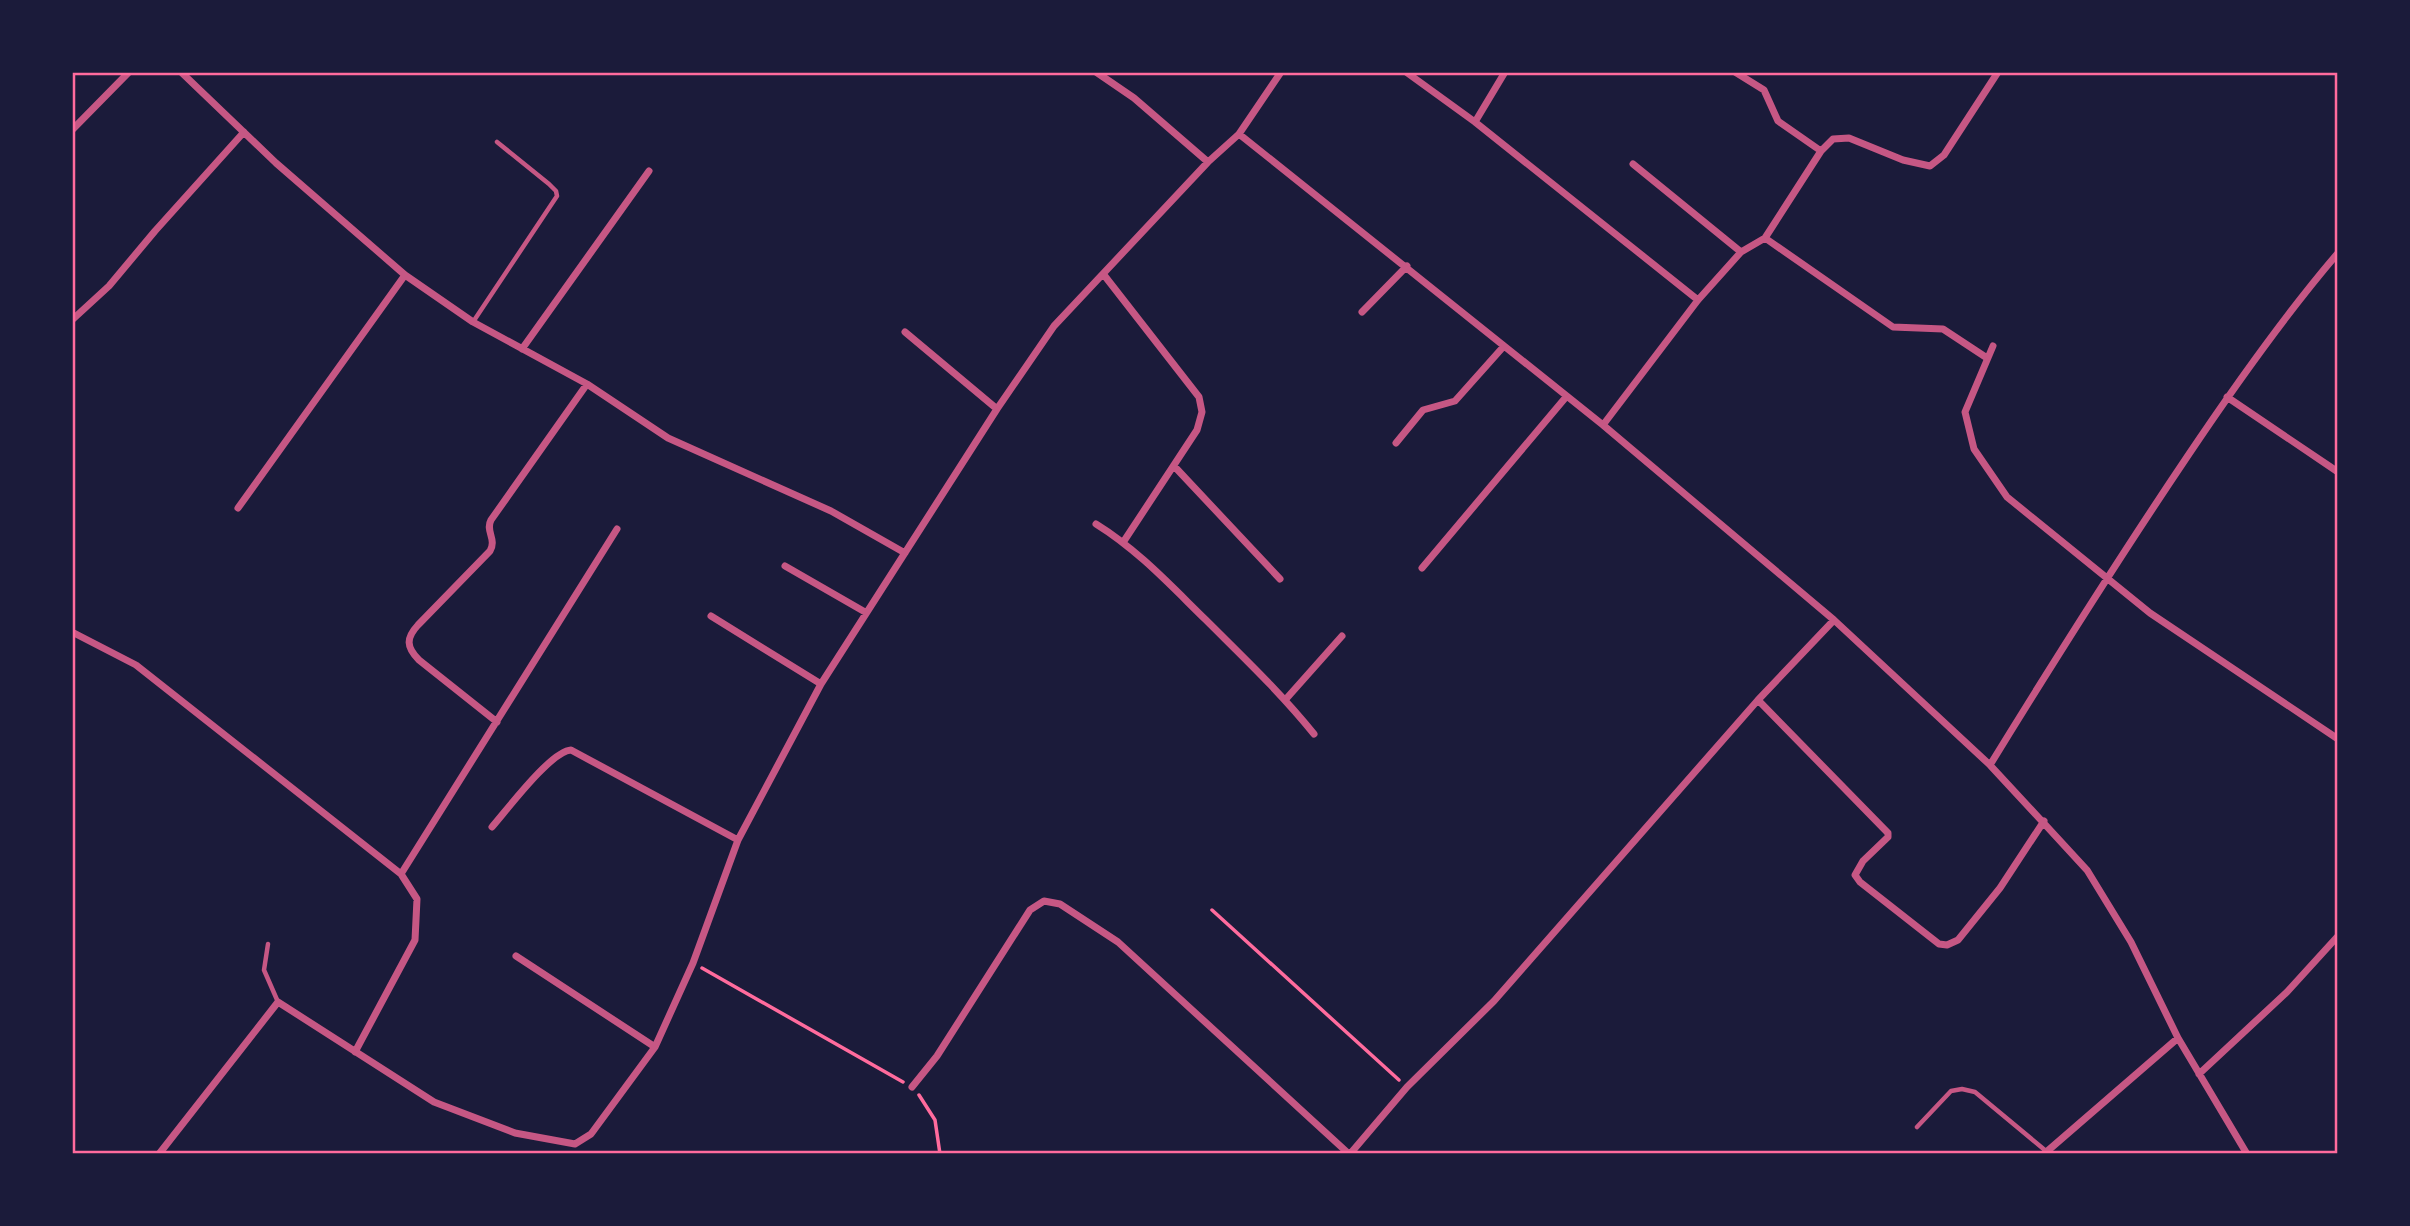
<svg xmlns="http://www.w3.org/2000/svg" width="2410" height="1226" font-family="Lato,sans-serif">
<rect width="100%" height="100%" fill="#1b1b3a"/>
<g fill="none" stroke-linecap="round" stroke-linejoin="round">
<path stroke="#ff6b9d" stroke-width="3.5" d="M1212,910L1399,1080
M702,968L903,1082
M919,1095L935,1120L940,1154"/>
<path stroke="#c65784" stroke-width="4.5" d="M473,322L557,196L556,191L549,184L497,142
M268,944L264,970L278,1002
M1917,1127L1951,1091L1962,1089L1975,1092L2046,1151"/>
<path stroke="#c65784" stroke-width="7" d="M181,72L276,163L405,275L473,322L587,384L668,438L831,511L905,553
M1096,72L1134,98L1208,162
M1406,72L1475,122L1698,300
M1735,72L1764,90L1778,121L1821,151
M1475,122L1505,72
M72,130L129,72
M1239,134L1603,425L1834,620L1990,765L2087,870L2131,942L2178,1038L2247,1154
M1633,164L1741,252
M1765,238L1893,327L1943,329L1987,358
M1104,275L1199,397L1202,412L1197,430L1124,541
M1362,312L1407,266
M72,320L109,286L155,231L244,132
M905,332L997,409
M1993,346L1965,412L1974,449L2007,497L2150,613L2338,739
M522,349L649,171
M2227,397L2338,472
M1603,425L1698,300L1741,252L1765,238L1821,151L1833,139L1849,138L1903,160L1930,166L1944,155L1998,72
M1396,443L1423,410L1455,401L1504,346
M1174,466L1280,579
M238,508L405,275
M1096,524C1138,550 1171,586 1206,620C1243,657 1281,693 1314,734
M785,566L865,612
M1422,568L1566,397
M711,616L821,684
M72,632L136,665L401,874L417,899L415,940L355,1052
M1286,699L1342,636
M1758,700L1888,833V837L1863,861L1855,875L1860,882L1939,944L1947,945L1958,940L2000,888L2044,821
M497,722L419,660C406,647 406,638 418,625L490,551C497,539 485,531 491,520L587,384
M1990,765C2054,661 2119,558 2187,457C2234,387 2283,317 2338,253
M492,827C507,810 551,751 571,750L738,840
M401,874L617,529
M516,956L655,1047
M2199,1074L2287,992L2338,936
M912,1087L937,1056L1030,910L1044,901L1060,904L1118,942L1349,1154
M159,1154L278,1002L434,1102L515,1133L575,1144L591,1134L655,1047L693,963L738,840L821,684L997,409L1054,326L1208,162L1239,134L1281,72
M1350,1154L1407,1087L1494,1001L1758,700L1834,620
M2044,1154L2178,1038"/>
</g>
<rect width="2410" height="1226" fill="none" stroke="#1b1b3a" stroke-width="147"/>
<rect x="74" y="74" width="2262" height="1078" fill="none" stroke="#ff6b9d" stroke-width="2.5"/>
</svg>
